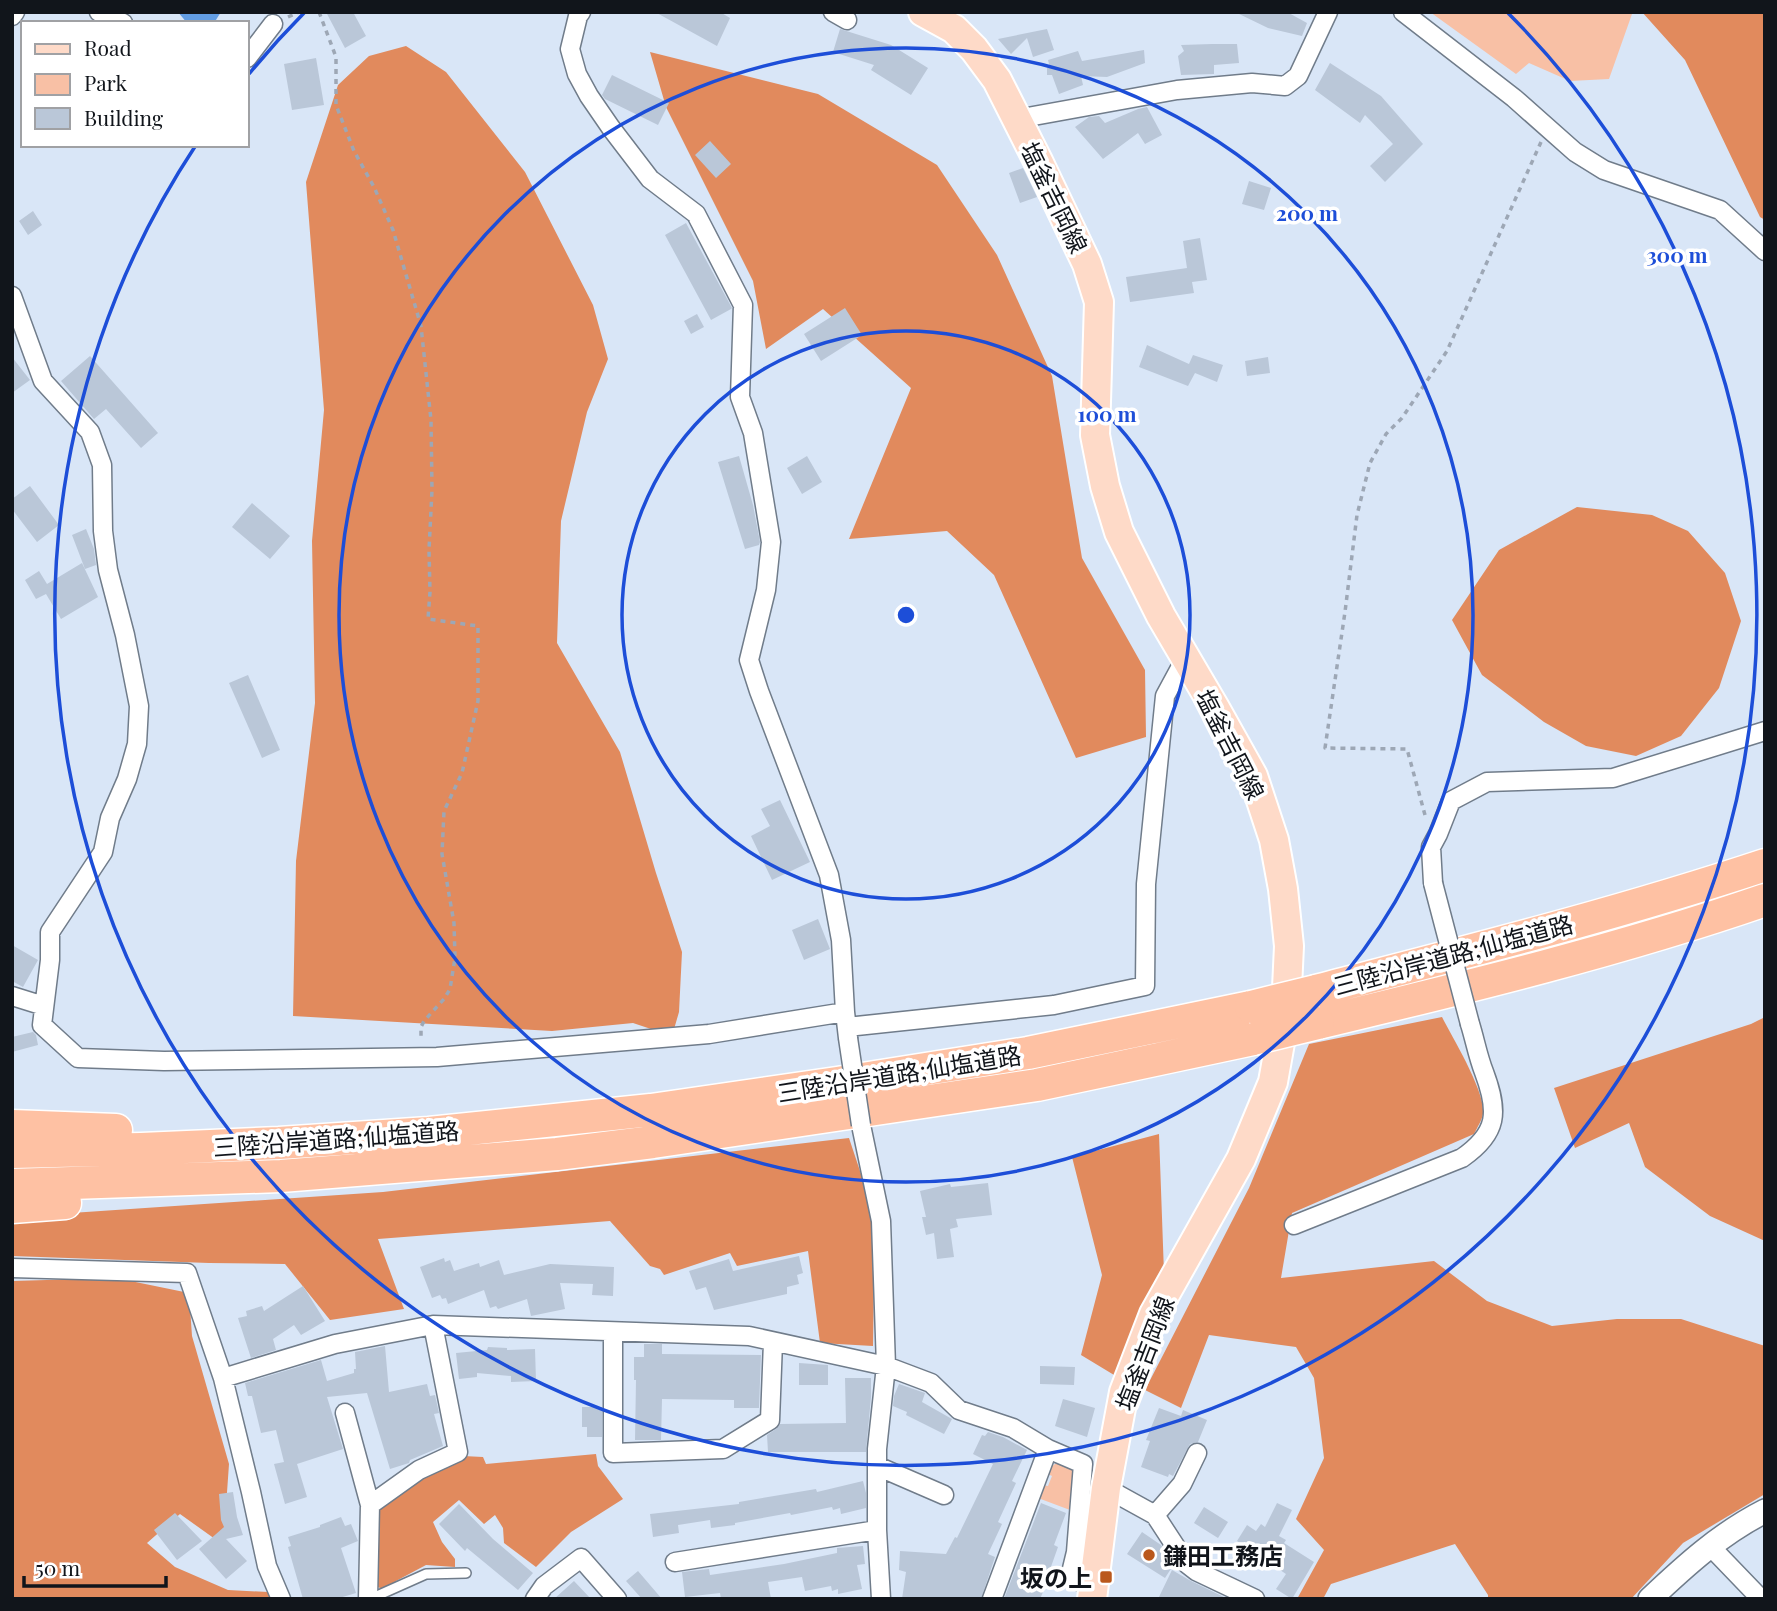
<svg xmlns="http://www.w3.org/2000/svg" width="1777" height="1611" font-family="'Playfair Display','Noto Sans JP',serif">
<rect width="100%" height="100%" fill="#d9e6f7"/>
<path fill="#f8c0a5" d="M1430,12H1631L1632,14L1609,79L1570,81L1529,63L1516,74Z
M1058,1462L1070,1465L1075,1474L1070,1510L1038,1498L1042,1485L1048,1486L1052,1476L1046,1473L1048,1469Z"/>
<path fill="#e18a5d" d="M1642,12H1765V220L1760,217L1685,60Z
M406,46L446,72L525,172L593,305L608,359L587,412L561,521L557,643L620,752L656,873L682,952L679,1012L672,1036L633,1023L552,1031L293,1016L296,861L315,703L312,541L324,410L306,182L338,85L369,56Z
M650,52L818,94L937,165L997,255L1052,376L1082,558L1145,670L1146,737L1076,758L994,575L947,531L849,539L911,388L823,309L766,349L753,281L666,107Z
M1577,507L1652,515L1688,531L1725,573L1741,621L1719,688L1681,736L1636,756L1586,746L1544,722L1482,675L1452,620L1499,550Z
M1442,1017C1452,1037 1486,1092 1483,1114C1482,1120 1477,1128 1474,1134L1292,1213L1281,1278L1434,1261L1487,1301L1552,1326L1617,1319H1681L1765,1346V1494L1683,1543L1631,1599H1488V1595L1455,1544L1331,1584L1323,1599H1297L1324,1550L1296,1519L1324,1458L1314,1378L1296,1347L1209,1335L1181,1408L1145,1390L1249,1188L1309,1044Z
M1765,1017V1241L1710,1216L1645,1167L1629,1123L1575,1148L1554,1088L1751,1024Z
M1159,1134L1164,1273L1119,1378L1081,1355L1102,1275L1072,1157Z
M849,1138L875,1216L873,1346L820,1343L808,1251L737,1266L730,1253L664,1275L660,1269L650,1266L610,1221L378,1239L404,1309L330,1320L285,1264L209,1263L12,1256V1217L383,1192Z
M116,1278L189,1293L192,1336L229,1464L224,1535L215,1539L180,1514L147,1543L175,1567L228,1590L268,1592L271,1599H12V1281Z
M596,1454L598,1466L623,1499L571,1532L536,1567L504,1543L503,1528L495,1515L484,1524L459,1500L433,1522L442,1542L455,1559V1567L426,1565L396,1581L384,1590L378,1587L376,1510L417,1479L463,1456L483,1457L486,1464Z"/>
<path fill="#629de4" d="M178,12H221L214,23H187Z"/>
<path fill="#bac7d8" d="M326,12H353L366,36L345,48Z
M655,12H720L730,18L717,46Z
M1235,12H1287L1307,23L1302,36L1268,28Z
M840,29L891,45L928,68L911,95L871,70L874,65L833,52Z
M1047,29L1054,50L1033,57L1027,38L1011,54L998,39Z
M1212,44H1237L1239,63L1214,65V74L1181,75L1178,56L1184,51L1181,45Z
M1144,50L1145,63L1107,77L1081,76L1083,85L1059,94L1052,75H1047V68H1050L1048,60L1078,51L1082,61Z
M316,58L324,105L292,110L284,64Z
M1330,63L1381,96L1423,144L1385,182L1370,166L1393,144L1365,115L1360,123L1315,90Z
M612,75L669,103L658,125L605,99L602,95Z
M1147,107L1162,135L1145,144L1138,133L1103,159L1075,127L1089,117L1099,116L1105,123L1138,109Z
M710,141L731,164L716,178L695,155Z
M1023,168L1037,197L1020,203L1009,173Z
M1249,181L1271,188L1264,210L1242,204Z
M33,211L42,225L28,235L19,221Z
M686,223L732,308L731,309L711,320L665,235Z
M1200,238L1207,280L1192,282L1194,293L1130,302L1126,277L1187,268L1183,241Z
M845,308L862,335L821,361L804,334Z
M697,314L704,327L691,334L684,321Z
M1147,345L1189,364L1193,355L1223,365L1217,382L1195,373L1188,386L1139,367Z
M90,356L158,433L141,448L106,409L94,419L61,381Z
M12,357L30,380L12,393Z
M1268,357L1270,373L1247,376L1245,361Z
M739,456L753,505L760,542L759,545L745,549L718,462Z
M807,456L822,482L802,494L787,468Z
M30,486L59,525L37,542L12,509V499Z
M252,503L290,536L270,559L232,527Z
M86,529L94,549L96,565L85,569L72,535Z
M82,563L98,597L61,619L46,594L36,599L25,580L39,571L47,584Z
M248,675L280,750L262,758L229,683Z
M780,800L810,862L772,880L751,836L770,826L761,809Z
M818,919L830,949L804,960L792,930Z
M12,945L38,960L23,987L12,981Z
M33,1032L36,1035L38,1045L12,1052V1037Z
M988,1183L992,1215L956,1219L958,1227L950,1229L954,1257L937,1259L934,1233L926,1235L922,1217H926L920,1191L950,1184L951,1187Z
M799,1256L803,1273L797,1275L799,1284L787,1287V1294L714,1310L706,1287L696,1290L689,1271L729,1259L733,1271Z
M444,1258L445,1262L450,1260L454,1271L479,1263L480,1267L499,1260L504,1275L550,1264L614,1267L613,1296L592,1295L593,1284L560,1283L565,1309L531,1316L527,1299L498,1309L496,1306L490,1308L484,1290L448,1304L446,1298L442,1299L440,1295L432,1298L420,1267Z
M303,1286L325,1321L301,1335L294,1325L273,1339L276,1350L251,1358L238,1318L247,1316L246,1311L262,1306L264,1311Z
M644,1344H662V1354L761,1355L759,1408H734V1400L662,1399L661,1440H635L636,1380H634V1357H644Z
M385,1346L389,1392L427,1384L430,1396L435,1395L439,1413L434,1414L443,1446L410,1460L409,1463L390,1469L367,1393L327,1397L343,1449L297,1464L307,1497L285,1504L274,1464L284,1462L276,1430L261,1433L252,1396H248L245,1383L321,1360L327,1381L354,1373V1369H356L355,1352Z
M488,1347L507,1348V1350L535,1349L536,1381L511,1382V1376L477,1373V1377L459,1379L456,1353L487,1350Z
M799,1363L828,1365V1385H799Z
M1040,1366L1075,1367L1074,1385L1040,1384Z
M845,1378H871V1397L866,1452H768L767,1435L776,1429L780,1424L846,1423Z
M899,1384L925,1393L922,1402L952,1419L944,1434L906,1415L907,1412L893,1406L894,1396Z
M1063,1399L1095,1408L1087,1437L1055,1426Z
M582,1407H602V1437H587V1427H582Z
M1159,1408L1181,1416L1183,1410L1207,1420L1198,1442L1190,1444L1173,1476L1169,1474L1168,1477L1141,1467L1150,1441L1146,1440Z
M988,1432L1003,1437L1027,1450L1012,1481L1016,1483L998,1522L1002,1524L988,1554L995,1557L981,1599H902L906,1572L899,1570L900,1551L946,1554L955,1537L957,1538L993,1464L973,1454L982,1435L985,1436Z
M863,1481L866,1493V1508L841,1514L840,1508L833,1510L832,1507L791,1515L790,1513L735,1523V1525L711,1528L710,1520L678,1525L679,1533L653,1537L650,1514L739,1504V1502L816,1489L817,1492Z
M233,1492L237,1517L243,1535L226,1539L247,1561L226,1579L199,1549L224,1527L221,1520L219,1494Z
M1041,1503L1066,1513L1054,1545L1058,1547L1047,1578H1049L1040,1599H1004Z
M1277,1503L1292,1510L1279,1536L1286,1540L1284,1543L1314,1562L1292,1599L1276,1589L1286,1574L1237,1541L1247,1525L1256,1531L1261,1524L1265,1527Z
M459,1504L493,1539L533,1573L518,1590L467,1548L465,1551L439,1524Z
M1204,1507L1228,1522L1218,1538L1194,1523Z
M175,1513L202,1541L177,1560L154,1530Z
M341,1517L345,1526L351,1524L358,1541L341,1548L356,1593L336,1599H303L288,1547L291,1546L288,1537L320,1527V1525Z
M1142,1532L1161,1545L1169,1557L1167,1560L1174,1564L1165,1578L1127,1554Z
M863,1546L865,1564L857,1565L862,1589L838,1594V1589L832,1591L831,1586L805,1591L802,1577L768,1582L771,1599H721L720,1593L685,1597L682,1572L709,1569L710,1575L784,1564L837,1553V1548Z
M1172,1570L1191,1581L1228,1599H1158Z
M638,1571L662,1599H642L626,1581Z
M574,1581L591,1599H554Z"/>
<g fill="none" stroke-linecap="round" stroke-linejoin="round">
<defs>
<path id="service" d="M370,1599L426,1574L466,1573"/>
<path id="minor" d="M99,12L123,23
M581,12L578,16L570,49L577,74L589,96L611,128L650,179L696,214L743,305L740,397L753,433L771,542L766,590L749,660L759,691L829,875L841,940L845,1012L848,1038
M833,12L847,20
M1403,12L1514,98L1575,152L1604,170L1720,210L1765,251
M12,16L15,12
M247,58L273,24
M1017,119L1177,90L1252,83L1285,86L1298,76L1328,12
M12,296L43,381L90,432L102,465L103,531L108,570L125,635L139,706L137,744L127,779L110,818L103,852L50,932V960L42,1025L78,1058L164,1061L437,1057L709,1034L845,1012
M1433,883L1431,847L1438,834L1451,801L1487,782L1613,778L1765,731
M12,996L44,1006
M847,1027L1054,1005L1145,986L1146,884L1165,696L1185,659
M861,1125L881,1221L886,1366L877,1449V1530L881,1599
M1294,1225L1462,1158C1498,1133 1499,1112 1484,1072C1478,1057 1475,1040 1470,1024
M12,1268L187,1273L223,1378L251,1492L267,1566L281,1599
M613,1332V1453L723,1449L770,1420L773,1342
M223,1378L335,1344L433,1325L749,1336L886,1366L931,1383L959,1410L1013,1428L1048,1449L992,1599
M345,1413L370,1505L368,1599
M1048,1449L1083,1464L1076,1552L1070,1577L1093,1588
M877,1466L944,1495
M1106,1488L1155,1515L1187,1564L1196,1571L1255,1599
M370,1505L419,1470L458,1452L433,1325
M1155,1515L1182,1484L1197,1453
M1710,1546L1761,1599
M675,1562L877,1530
M535,1599L544,1586L581,1558L617,1599"/>
<path id="tertiary" d="M1650,1599C1686,1565 1720,1534 1765,1511"/>
<path id="primary" d="M923,12L954,29L974,49L997,80L1039,163L1087,264L1099,302L1095,435L1105,486L1119,532L1161,616L1215,708L1253,776L1274,840L1283,889L1289,946L1286,1009L1273,1082L1241,1159L1154,1314L1124,1392L1106,1488L1092,1599"/>
<path id="motorway" d="M1316,991C1466,952 1617,914 1765,865
M1318,1023C1468,987 1620,950 1765,900
M12,1126L116,1130
M12,1152L141,1149L279,1143L429,1133L651,1110L837,1083L1028,1053L1251,1007
M12,1185L281,1176L557,1154L653,1142L1037,1085L1253,1039
M12,1207L65,1203"/>
</defs>
<use href="#service" stroke="#707c8a" stroke-width="12"/>
<use href="#minor" stroke="#707c8a" stroke-width="21"/>
<use href="#tertiary" stroke="#707c8a" stroke-width="26"/>
<use href="#primary" stroke="#fff" stroke-width="32"/>
<use href="#motorway" stroke="#fff" stroke-width="35"/>
<path stroke="#9da7b5" stroke-width="3.5" stroke-dasharray="5 5" stroke-linecap="butt" d="M319,12L336,57V105L354,151L374,187L393,230L421,326L431,420L432,490L429,550L430,592L428,619L478,626V701L462,773L444,811L442,854L454,923L455,958L450,989L444,999L424,1021L421,1027V1040
M288,17L299,12
M1425,815L1407,749L1325,748L1345,612L1357,515L1370,463L1386,434L1402,418L1447,351L1541,142"/>
<use href="#service" stroke="#fff" stroke-width="9"/>
<use href="#minor" stroke="#fff" stroke-width="18"/>
<use href="#tertiary" stroke="#fff" stroke-width="23"/>
<use href="#primary" stroke="#fedac8" stroke-width="28"/>
<use href="#motorway" stroke="#fec1a3" stroke-width="32"/>
<defs>
<path id="minor-bridge" d="M1433,883L1470,1024
M848,1038L861,1125"/>
<path id="motorway-bridge" d="M1251,1007L1316,991
M1253,1039L1318,1023"/>
</defs>
<use href="#minor-bridge" stroke="#707c8a" stroke-width="21" stroke-linecap="butt"/>
<use href="#motorway-bridge" stroke="#fff" stroke-width="35" stroke-linecap="butt"/>
<use href="#minor-bridge" stroke="#fff" stroke-width="18"/>
<use href="#motorway-bridge" stroke="#fec1a3" stroke-width="32"/>
</g>
<g fill="none" stroke="#1d4ed8" stroke-width="3.5">
<circle cx="906" cy="615" r="284"/>
<circle cx="906" cy="615" r="567"/>
<path d="M249 74A851 851 0 0 1 304 13M1508 13A851 851 0 1 1 196 145"/>
</g>
<g fill="#ba581c" stroke="#fff" stroke-width="2.5">
<circle cx="1149" cy="1555" r="7"/>
<rect x="1099" y="1570" width="14" height="14" rx="3.5"/>
</g>
<g text-anchor="middle" dominant-baseline="central" stroke-width="7" stroke-linejoin="round" paint-order="stroke">
<g font-size="24" fill="#11151b" stroke="#fff">
<text transform="translate(1055 197) rotate(64)">塩釜吉岡線</text>
<text transform="translate(1231 744) rotate(63)">塩釜吉岡線</text>
<text transform="translate(1453 954) rotate(-15)">三陸沿岸道路;仙塩道路</text>
<text transform="translate(899 1073) rotate(-9)">三陸沿岸道路;仙塩道路</text>
<text transform="translate(336 1138) rotate(-4)">三陸沿岸道路;仙塩道路</text>
<text transform="translate(1144 1353) rotate(-69)">塩釜吉岡線</text>
</g>
<g font-size="24" font-weight="bold" fill="#11151b" stroke="#fff" text-anchor="start">
<text x="1163" y="1555">鎌田工務店</text>
<text x="1092" y="1577" text-anchor="end">坂の上</text>
</g>
</g>
<circle cx="906" cy="615" r="10" fill="#1d4ed8" stroke="#fff" stroke-width="3.5"/>
<g font-size="21" text-anchor="middle" font-weight="bold" fill="#1d4ed8" stroke="#fff" stroke-width="7" stroke-linejoin="round" paint-order="stroke">
<text x="1307" y="221">200 m</text>
<text x="1677" y="263">300 m</text>
<text x="1107" y="422">100 m</text>
</g>
<rect width="1777" height="1611" fill="none" stroke="#11151b" stroke-width="28"/>
<rect x="21" y="21" width="228" height="126" fill="#ffffff" stroke="#a0a1a4" stroke-width="2"/>
<rect x="35" y="44" width="35" height="10" fill="#fedac8" stroke="#a0a1a4" stroke-width="2"/>
<text x="84" y="56" font-size="21" fill="#11151b">Road</text>
<rect x="35" y="74" width="35" height="21" fill="#f8c0a5" stroke="#a0a1a4" stroke-width="2"/>
<text x="84" y="91" font-size="21" fill="#11151b">Park</text>
<rect x="35" y="108" width="35" height="21" fill="#bac7d8" stroke="#a0a1a4" stroke-width="2"/>
<text x="84" y="126" font-size="21" fill="#11151b">Building</text>
<path d="M24 1576v10h142v-10" fill="none" stroke="#11151b" stroke-width="3.5"/>
<text x="35" y="1576" font-size="21" fill="#11151b" stroke="#ffffff" stroke-width="5" paint-order="stroke">50 m</text>
</svg>
